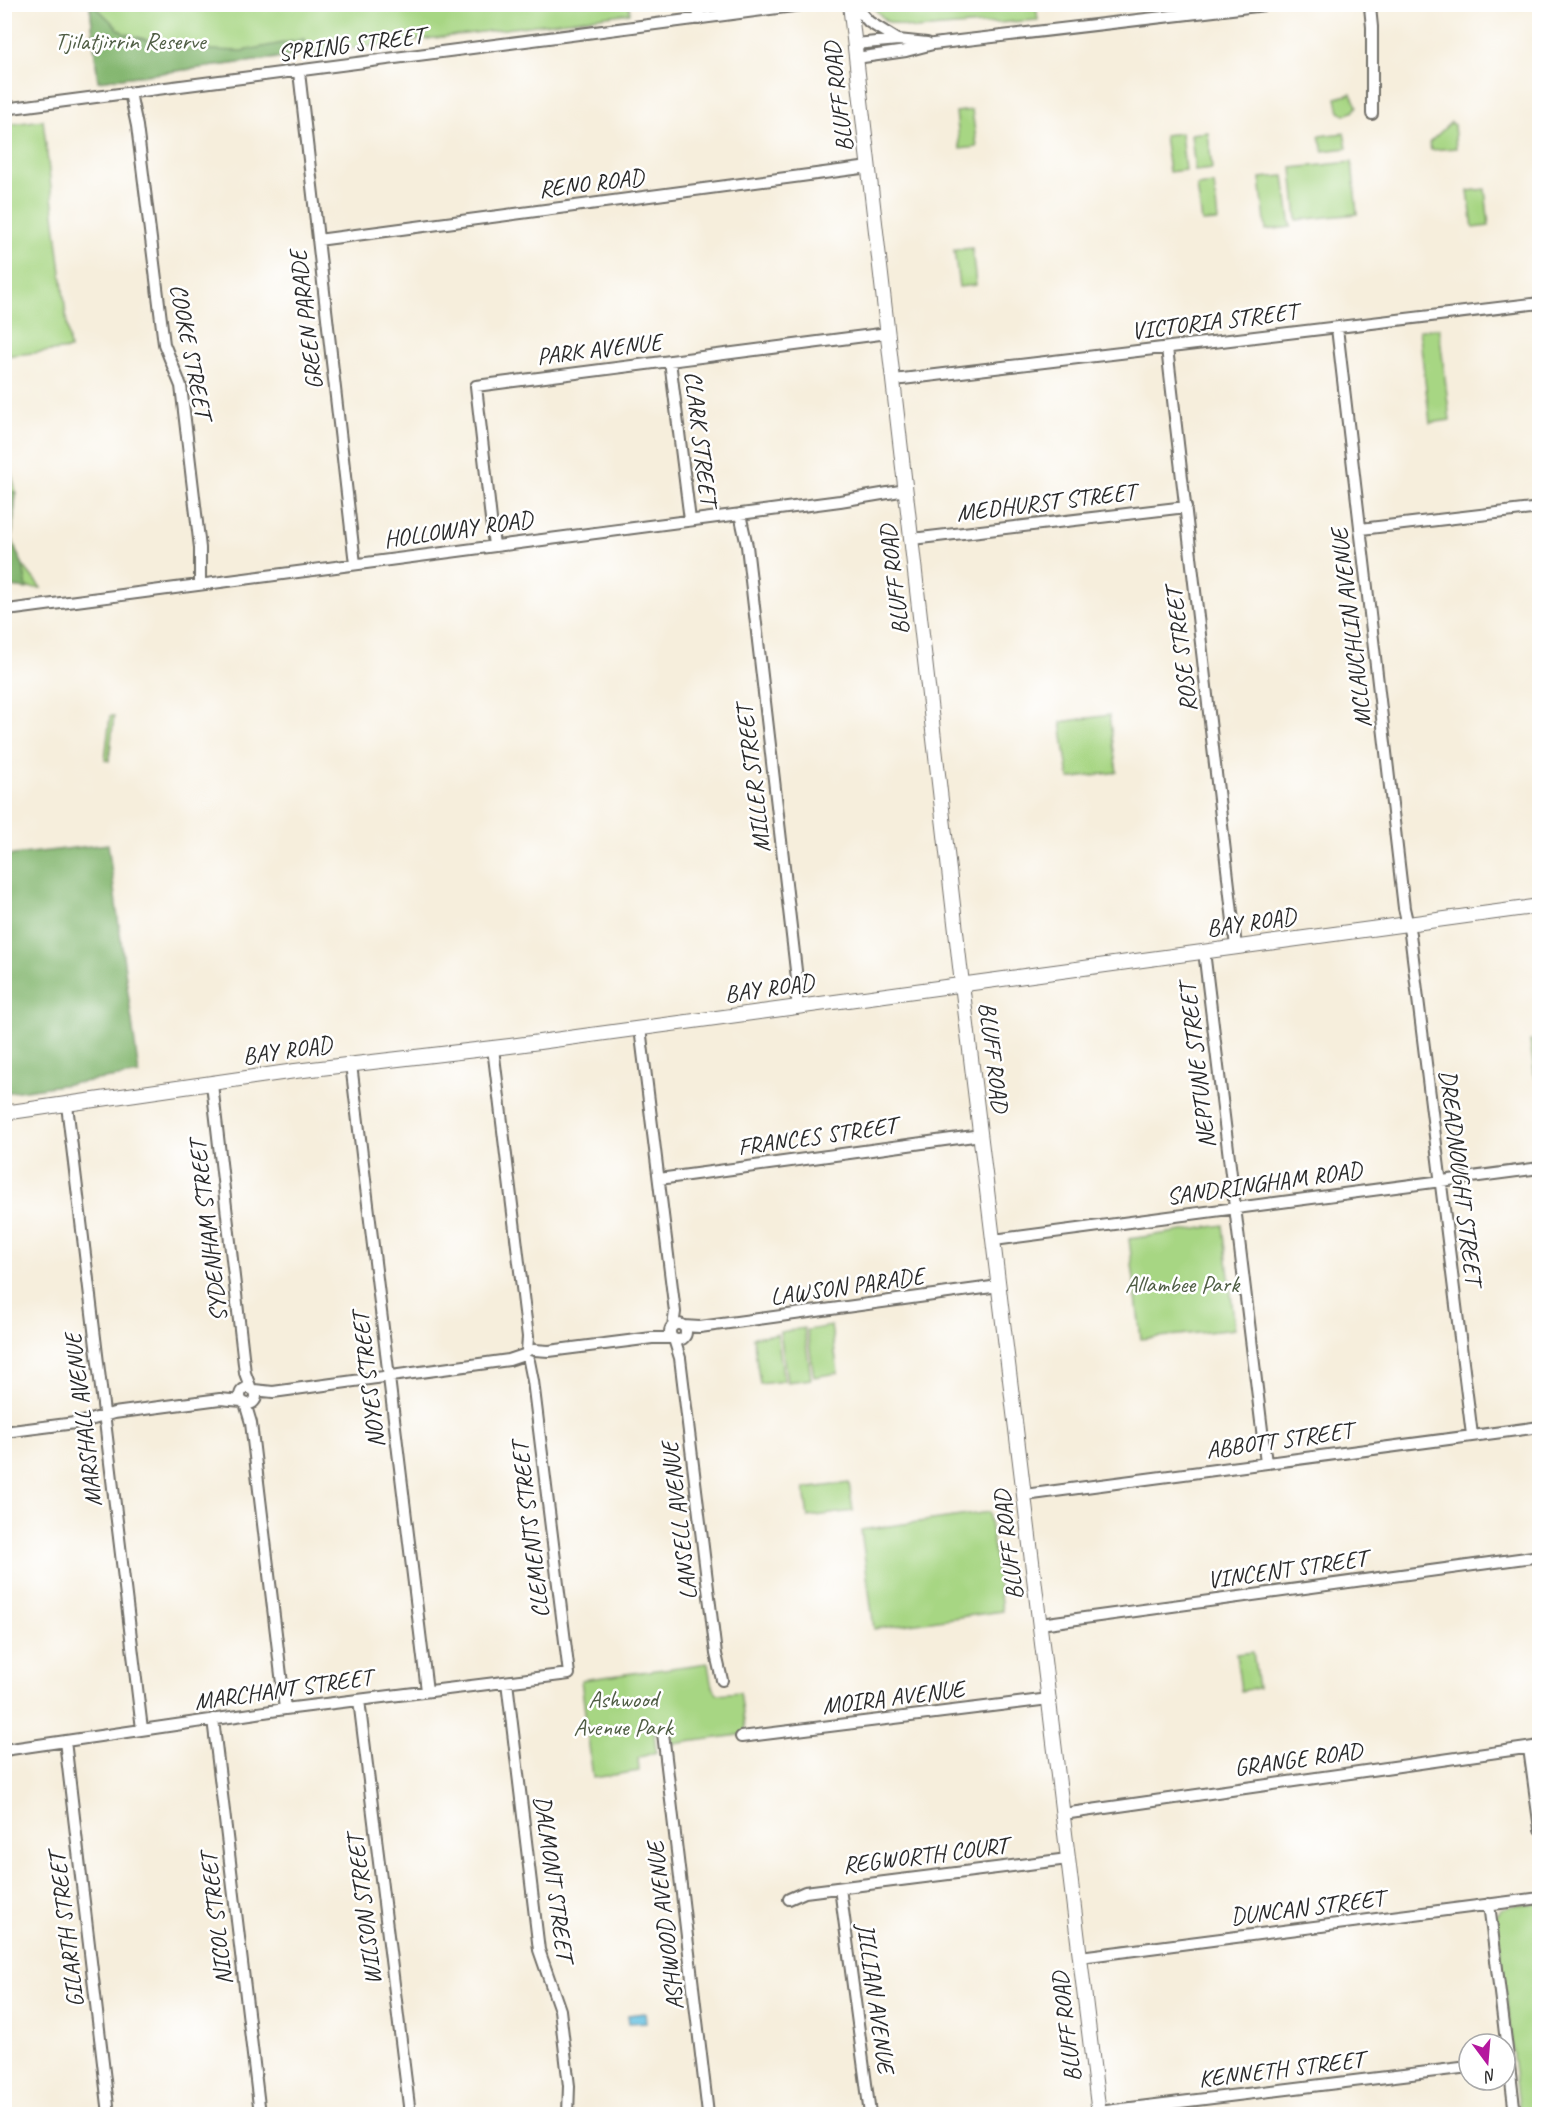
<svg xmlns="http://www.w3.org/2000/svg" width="1544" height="2119" font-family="Caveat,sans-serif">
<rect width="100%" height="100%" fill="#fff"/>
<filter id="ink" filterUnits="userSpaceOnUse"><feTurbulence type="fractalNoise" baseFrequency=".0167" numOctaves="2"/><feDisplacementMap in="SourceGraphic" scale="12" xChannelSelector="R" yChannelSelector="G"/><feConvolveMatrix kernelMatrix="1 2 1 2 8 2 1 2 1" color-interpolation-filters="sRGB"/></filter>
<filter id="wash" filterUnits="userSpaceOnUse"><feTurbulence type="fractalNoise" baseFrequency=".008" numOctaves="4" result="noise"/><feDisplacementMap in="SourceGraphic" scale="24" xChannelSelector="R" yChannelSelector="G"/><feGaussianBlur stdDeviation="1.35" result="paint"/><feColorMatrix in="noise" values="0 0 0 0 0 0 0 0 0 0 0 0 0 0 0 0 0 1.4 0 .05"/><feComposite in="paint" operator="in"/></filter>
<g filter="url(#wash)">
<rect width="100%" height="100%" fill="#f6eedc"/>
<path fill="#a7d683" stroke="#698057" stroke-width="1.5" d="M629,4L630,13L98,81L90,5Z
M871,5H1036L1038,20L915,29L886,21Z
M1351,94L1357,106L1353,112L1345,115L1339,112L1336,98Z
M972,110L977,147L960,149L956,112Z
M43,120L70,349L5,356V125Z
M1451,122L1454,125L1456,148L1431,150L1429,143Z
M1208,132L1212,169L1195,171L1191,134Z
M1181,133L1185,170L1169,172L1164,135Z
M1344,133L1347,148L1323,151L1319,136Z
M1352,162L1357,214L1297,220L1292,168Z
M1284,176L1291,227L1266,230L1260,178Z
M1214,184L1218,221L1202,222L1197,186Z
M1485,189L1489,226L1473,228L1468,191Z
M972,248L976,285L959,287L954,250Z
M1439,328L1450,420L1430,423L1419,330Z
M4,416L9,425L6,449L16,493L12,537L16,551L23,565L41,588L10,587L5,592Z
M1109,715L1117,772L1069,779L1061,722Z
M110,716H114L109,761L105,760Z
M1539,1039V1077L1535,1078L1530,1041Z
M1223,1225L1235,1329L1141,1339L1129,1239Z
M831,1326L838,1373L814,1377L807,1330Z
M804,1328L811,1379L787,1382L780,1332Z
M777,1334L784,1381L760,1384L753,1337Z
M849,1483L853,1511L808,1517L804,1489Z
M989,1512L1002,1611L874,1629L861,1530Z
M1253,1652L1258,1688L1241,1691L1236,1654Z
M708,1663L711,1683L717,1694L740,1692L746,1734L673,1744L670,1731L654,1733L656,1752L638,1758L639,1771L593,1778L581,1680Z
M1539,1903V2114H1520L1496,1915C1503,1903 1527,1904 1539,1903Z"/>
<path fill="#85b771" stroke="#58714e" stroke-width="1.5" d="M1117,4H1165V5L1117,11Z
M90,5H94L123,33L180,49L242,51L304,39L307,54L98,81Z
M5,490L16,493L12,537L16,551L23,565L27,589L10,587L5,592Z
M108,844L139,1074L5,1093V856Z"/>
<path fill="#63c1e1" stroke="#477686" stroke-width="1.5" d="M645,2013L646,2022L629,2023L628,2015Z"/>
</g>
<g filter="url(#ink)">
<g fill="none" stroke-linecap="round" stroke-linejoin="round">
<defs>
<path id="minor" d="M698,4L699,19
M853,4L869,22L898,40
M1370,7L1372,27V114
M855,44L898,40L927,43
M856,58L906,51L933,44L1274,4
M299,72L355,564
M130,93L137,126L164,344L181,386L200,548V584
M4,109L809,4
M318,240L869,167
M1337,328L1404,908L1410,934L1472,1435
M1167,348L1236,947
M670,361L690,520
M894,380L1540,303
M740,514L747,546L797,979L796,992L798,1007
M1361,529L1540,508
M912,539L1186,507
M494,546L476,386L888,333
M15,609L840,501L906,490
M1204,951L1266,1463
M640,1028L675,1312L673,1326
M493,1048L528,1337L527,1351
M351,1064L427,1691
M212,1084L245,1373L251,1389
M67,1105L142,1729
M659,1179L981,1135
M994,1240L1540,1168
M670 1332a8 8 0 1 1 16 0a8 8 0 1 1-16 0Z
M683,1326L700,1327L999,1286
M674,1339L680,1358L716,1654L722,1680
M534,1350L549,1351L652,1338H672
M240 1396a8 8 0 1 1 16 0a8 8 0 1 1-16 0Z
M254,1390L273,1392L509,1360L524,1355
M245,1403L251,1423L285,1709
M4,1432L83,1422L114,1413L220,1399L242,1401
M1025,1495L1540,1427
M1040,1624L1540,1556
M507,1682L539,1950L560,2010L569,2086L568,2114
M359,1700L410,2114
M213,1719L260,2114
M663,1733L708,2114
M741,1737L1049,1699
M65,1741L109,2114
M1529,1748L1540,1829
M4,1750L285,1709L569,1674L533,1381L529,1361
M1063,1814L1540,1746
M840,1888L870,2114
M789,1899L805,1892L1068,1859
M1489,1904L1515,2114
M1080,1957L1540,1898
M1098,2112L1469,2067"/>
<path id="major" d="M850,4L962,984L1099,2114
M4,1113L295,1071L510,1046L1540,906"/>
</defs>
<use href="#minor" stroke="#726f69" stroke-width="14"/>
<use href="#major" stroke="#726f69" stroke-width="16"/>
<use href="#minor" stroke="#fff" stroke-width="10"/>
<use href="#major" stroke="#fff" stroke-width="14"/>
</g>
</g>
<g text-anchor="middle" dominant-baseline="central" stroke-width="5" stroke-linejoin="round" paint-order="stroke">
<g font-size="24" fill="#505e45" stroke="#fff">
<text x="130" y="41">Tjilatjirrin Reserve</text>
<text x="1182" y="1284">Allambee Park</text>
<text x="623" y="1699">Ashwood<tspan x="623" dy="28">Avenue Park</tspan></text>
</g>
<g font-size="24" fill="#2b2b2b" stroke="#fff">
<text transform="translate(351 44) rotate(-7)">SPRING STREET</text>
<text transform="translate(838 97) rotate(-97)">BLUFF ROAD</text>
<text transform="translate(591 183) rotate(-7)">RENO ROAD</text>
<text transform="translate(306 320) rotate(-97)">GREEN PARADE</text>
<text transform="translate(1214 321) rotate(-7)">VICTORIA STREET</text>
<text transform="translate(599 349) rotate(-7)">PARK AVENUE</text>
<text transform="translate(191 351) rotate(79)">COOKE STREET</text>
<text transform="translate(701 438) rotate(83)">CLARK STREET</text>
<text transform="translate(1046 502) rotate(-7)">MEDHURST STREET</text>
<text transform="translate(458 529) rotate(-8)">HOLLOWAY ROAD</text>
<text transform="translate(894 580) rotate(-97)">BLUFF ROAD</text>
<text transform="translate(1351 628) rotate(-97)">MCLAUCHLIN AVENUE</text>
<text transform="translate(1181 650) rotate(-97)">ROSE STREET</text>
<text transform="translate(753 779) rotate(-97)">MILLER STREET</text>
<text transform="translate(1251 922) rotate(-8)">BAY ROAD</text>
<text transform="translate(769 988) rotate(-8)">BAY ROAD</text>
<text transform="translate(287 1050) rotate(-8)">BAY ROAD</text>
<text transform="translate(994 1057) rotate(83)">BLUFF ROAD</text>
<text transform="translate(1197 1066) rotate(-97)">NEPTUNE STREET</text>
<text transform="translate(817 1136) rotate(-8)">FRANCES STREET</text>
<text transform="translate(1461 1177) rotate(83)">DREADNOUGHT STREET</text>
<text transform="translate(1264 1183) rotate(-8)">SANDRINGHAM ROAD</text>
<text transform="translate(208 1231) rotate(-97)">SYDENHAM STREET</text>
<text transform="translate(847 1286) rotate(-8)">LAWSON PARADE</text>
<text transform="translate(368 1380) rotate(-97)">NOYES STREET</text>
<text transform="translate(83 1420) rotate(-97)">MARSHALL AVENUE</text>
<text transform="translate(1279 1440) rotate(-8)">ABBOTT STREET</text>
<text transform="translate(679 1521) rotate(-97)">LANSELL AVENUE</text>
<text transform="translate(530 1530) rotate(-97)">CLEMENTS STREET</text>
<text transform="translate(1008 1545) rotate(-97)">BLUFF ROAD</text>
<text transform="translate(1287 1569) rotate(-8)">VINCENT STREET</text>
<text transform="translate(283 1689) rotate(-8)">MARCHANT STREET</text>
<text transform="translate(893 1697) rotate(-7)">MOIRA AVENUE</text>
<text transform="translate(1298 1759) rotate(-8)">GRANGE ROAD</text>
<text transform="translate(925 1855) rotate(-7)">REGWORTH COURT</text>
<text transform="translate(554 1878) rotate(82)">DALMONT STREET</text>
<text transform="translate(1307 1907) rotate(-7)">DUNCAN STREET</text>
<text transform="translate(364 1910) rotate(-97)">WILSON STREET</text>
<text transform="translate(216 1919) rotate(-97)">NICOL STREET</text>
<text transform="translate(665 1926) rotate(-97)">ASHWOOD AVENUE</text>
<text transform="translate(66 1930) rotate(-97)">GILARTH STREET</text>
<text transform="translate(876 1998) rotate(82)">JILLIAN AVENUE</text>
<text transform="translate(1066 2027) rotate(-97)">BLUFF ROAD</text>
<text transform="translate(1281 2069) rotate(-7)">KENNETH STREET</text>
</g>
</g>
<rect width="1544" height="2119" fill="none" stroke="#fff" stroke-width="24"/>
<g transform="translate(1487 2062) rotate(164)"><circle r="28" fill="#ffffff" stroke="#aaaaaa" stroke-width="1.5"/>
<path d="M0-4.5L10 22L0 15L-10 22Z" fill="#b5179e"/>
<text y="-9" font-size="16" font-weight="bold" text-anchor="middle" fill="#2b2b2b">N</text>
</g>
</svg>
